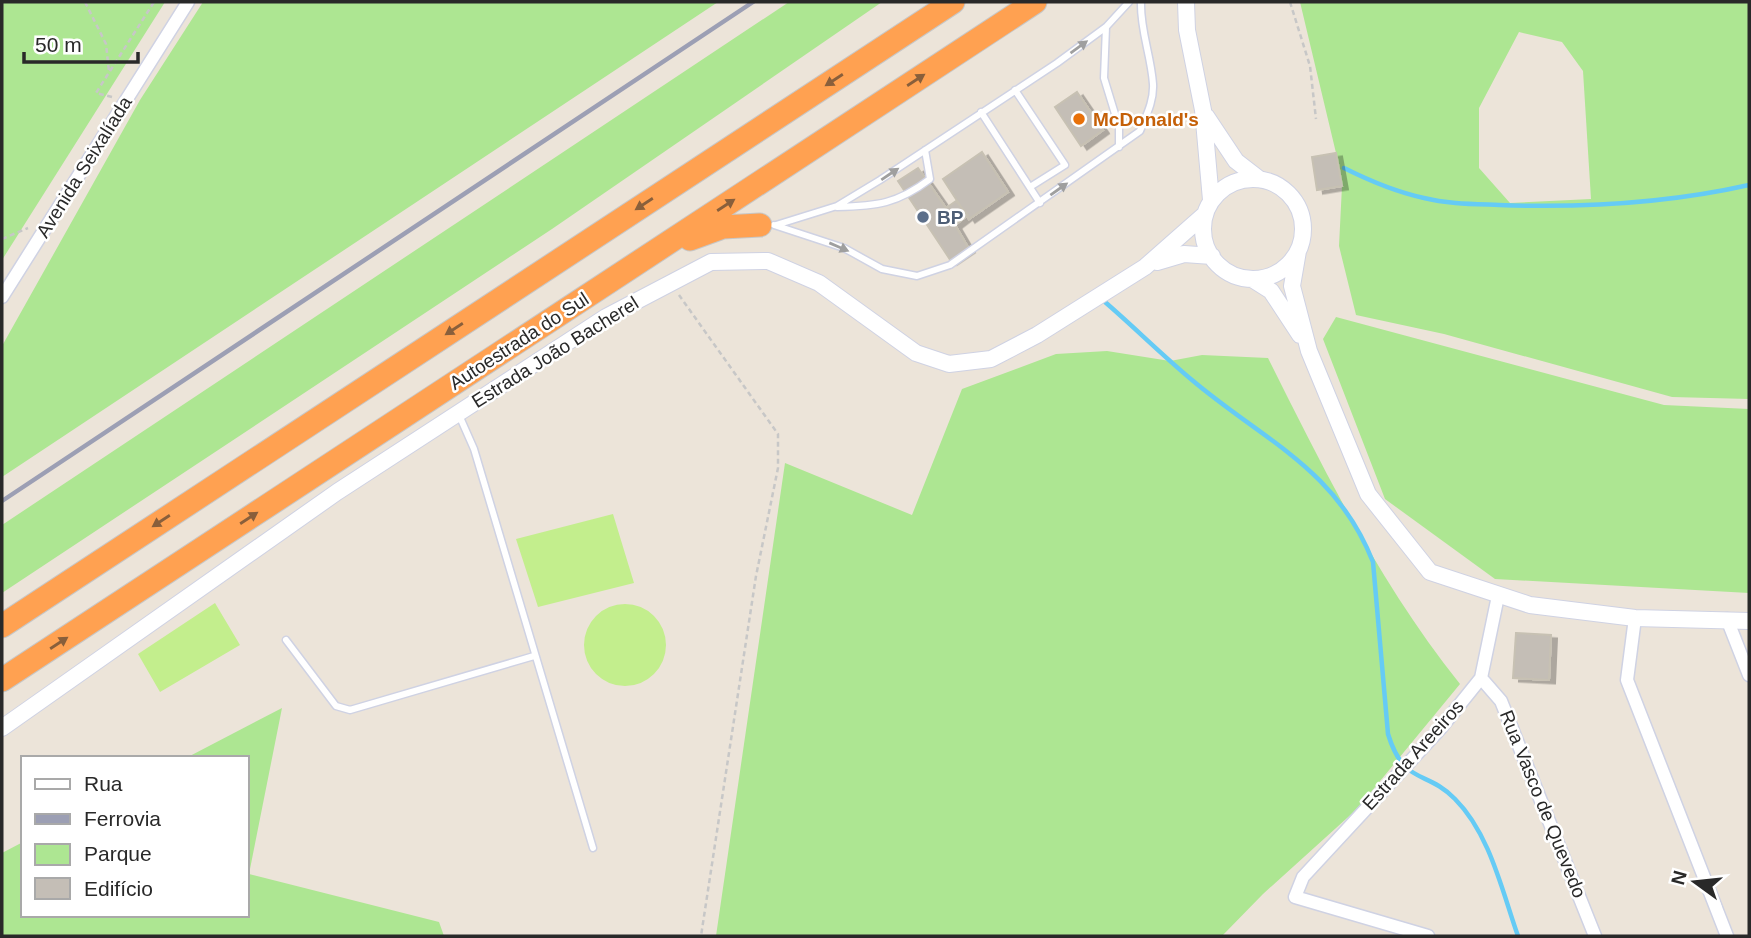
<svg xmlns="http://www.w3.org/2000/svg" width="1751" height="938" font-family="Helvetica,sans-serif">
<defs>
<filter id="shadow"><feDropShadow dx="6" dy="3.5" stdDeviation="0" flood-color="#0004"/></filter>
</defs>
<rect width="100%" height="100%" fill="#ece4d9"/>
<path fill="#ade692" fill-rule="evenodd" d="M2,2H165L2,260Z
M203,2H718L2,477V346L140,100Z
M789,2H882L552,229L2,593V525Z
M1300,2H1749V399L1672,397L1444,334L1356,315L1339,246L1342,186L1336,153ZM1519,32L1562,42L1583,71L1591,199L1510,203L1479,168V108Z
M1336,317L1664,405L1749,409V593L1495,579L1385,499L1323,339Z
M1107,351L1170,361L1202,355L1268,358C1325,472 1380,584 1460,684L1357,809L1263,894L1222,936H716L785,463L912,515L962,389L1056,354Z
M282,708L249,874L439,922L444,936H2V853L23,842V915H247V758H186Z"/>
<path fill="#c3ee8d" d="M613,514L634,583L538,607L516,539Z
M215,603L240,645L160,692L138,654Z
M584 645a41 41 0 1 1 82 0a41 41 0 1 1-82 0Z"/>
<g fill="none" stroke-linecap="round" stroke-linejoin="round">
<path stroke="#65cbf5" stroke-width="4.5" d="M1344,168C1370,181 1396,192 1424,198C1448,204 1474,204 1499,205C1582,208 1669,203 1749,185
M1105,302C1134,327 1162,355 1192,380C1264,441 1336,468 1373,562L1388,734C1404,786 1426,769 1455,799C1490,834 1502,891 1518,936"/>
</g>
<path fill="#c4beb6" stroke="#c7c1b3" stroke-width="2" filter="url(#shadow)" d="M1077,92L1103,130L1081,146L1055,107Z
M982,152L1008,192L969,219L943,179Z
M1336,153L1342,186L1317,190L1312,157Z
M918,168L946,208L956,201L968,215L955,225L969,249L951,261L898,181Z
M1516,633L1551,635L1549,680L1513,678Z"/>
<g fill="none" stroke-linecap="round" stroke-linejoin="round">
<defs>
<path id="service" d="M1106,27L1104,78L1119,127V147
M1015,90L1065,165L1030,187
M981,112L1040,203
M837,207C877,206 897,204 930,179L925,150
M774,225L844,248L882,269L917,276L950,265L1140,131C1146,116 1154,101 1153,84C1151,55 1140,30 1141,2
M776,225L837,206L880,180L1057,63L1106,27L1129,2
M459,415L474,449L593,848
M286,640L336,706L350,710L534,656"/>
<path id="minor" d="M2,297L188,2
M1635,618L1627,680L1727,936
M1727,619L1749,675
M1481,678L1501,701L1595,936
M1428,936L1295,897L1303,877L1440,729L1481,678L1498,596"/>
<path id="tertiary" d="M1186,2L1187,30L1203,110L1211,200
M1206,116L1236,161L1258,178
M1203 229a50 50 0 1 1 100 0a50 50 0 1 1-100 0Z
M1298,251L1292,286L1309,351L1368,494L1430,572L1530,605L1635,618L1749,621
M1157,262L1184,254L1212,256
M1252,279L1271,291L1300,335
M2,728L337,492L606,317L711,262L768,261L819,283L916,353L949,364L991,359L1037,335L1145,267L1204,215"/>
<path id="motorway" d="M690,239L723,227L760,225
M2,626L953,2
M2,680L1035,2"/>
</defs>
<use href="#service" stroke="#cfd2e3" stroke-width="9"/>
<use href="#minor" stroke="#cfd2e3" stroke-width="15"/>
<use href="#tertiary" stroke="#cfd2e3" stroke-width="18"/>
<use href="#motorway" stroke="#c7c7c7" stroke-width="25"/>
<path stroke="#c7c7c7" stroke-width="2.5" stroke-dasharray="5 3.5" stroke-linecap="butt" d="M85,2L106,44L109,72
M1290,2L1310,66L1316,119
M112,97L96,93L154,2
M2,239L28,228
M679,295L778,434V468L756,576L701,936"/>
<use href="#service" stroke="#fff" stroke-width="6"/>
<use href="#minor" stroke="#fff" stroke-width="12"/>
<use href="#tertiary" stroke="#fff" stroke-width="16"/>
<use href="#motorway" stroke="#ffa151" stroke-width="23"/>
<path stroke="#9c9fb4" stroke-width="4.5" d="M2,501L753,2"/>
</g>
<defs><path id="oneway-solid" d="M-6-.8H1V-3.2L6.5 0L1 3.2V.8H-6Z" transform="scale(1.75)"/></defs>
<g fill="#9f9f9f">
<use href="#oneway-solid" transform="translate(1079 47) rotate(-36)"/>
<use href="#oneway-solid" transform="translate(890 174) rotate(-34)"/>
<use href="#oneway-solid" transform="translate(1059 189) rotate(-35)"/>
<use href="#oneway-solid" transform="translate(839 247) rotate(23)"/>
</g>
<g fill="#895f3b">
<use href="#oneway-solid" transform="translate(834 80) rotate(147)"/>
<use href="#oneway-solid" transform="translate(916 80) rotate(-33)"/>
<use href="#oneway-solid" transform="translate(644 204) rotate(147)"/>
<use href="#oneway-solid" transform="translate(726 205) rotate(-33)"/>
<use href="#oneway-solid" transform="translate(454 329) rotate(147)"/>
<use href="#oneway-solid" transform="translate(249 518) rotate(-33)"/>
<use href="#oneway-solid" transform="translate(161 521) rotate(147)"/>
<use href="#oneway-solid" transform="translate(59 643) rotate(-33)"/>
</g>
<circle fill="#e8710a" stroke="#fff" stroke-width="2.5" cx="1079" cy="119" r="7"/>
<circle fill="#5c6f8a" stroke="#fff" stroke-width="2.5" cx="923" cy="217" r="7"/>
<g text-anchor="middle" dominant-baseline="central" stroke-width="5" stroke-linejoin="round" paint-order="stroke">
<g font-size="19" font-weight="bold" fill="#c56008" stroke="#fff" text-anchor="start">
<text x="1093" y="119">McDonald's</text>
</g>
<g font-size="19" fill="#292929" stroke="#fff">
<text transform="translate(84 167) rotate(-58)">Avenida Seixalíada</text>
<text transform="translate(519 341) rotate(-33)">Autoestrada do Sul</text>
<text transform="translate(555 352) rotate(-32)">Estrada João Bacherel</text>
<text transform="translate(1413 755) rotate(-48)">Estrada Areeiros</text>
<text transform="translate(1543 804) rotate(68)">Rua Vasco de Quevedo</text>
</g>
<g font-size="19" font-weight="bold" fill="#4e5e75" stroke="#fff" text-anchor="start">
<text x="937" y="217">BP</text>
</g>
</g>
<rect width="1751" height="938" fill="none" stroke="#292929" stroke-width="7"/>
<rect x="21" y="756" width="228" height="161" fill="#ffffff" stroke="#a9a9a9" stroke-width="2"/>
<rect x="35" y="779" width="35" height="10" fill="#ffffff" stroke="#a9a9a9" stroke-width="2"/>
<text x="84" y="791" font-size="21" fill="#292929">Rua</text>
<rect x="35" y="814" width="35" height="10" fill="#9c9fb4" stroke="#a9a9a9" stroke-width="2"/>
<text x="84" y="826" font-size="21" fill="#292929">Ferrovia</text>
<rect x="35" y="844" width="35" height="21" fill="#ade692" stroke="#a9a9a9" stroke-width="2"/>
<text x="84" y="861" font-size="21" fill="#292929">Parque</text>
<rect x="35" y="878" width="35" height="21" fill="#c4beb6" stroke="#a9a9a9" stroke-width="2"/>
<text x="84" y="896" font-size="21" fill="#292929">Edifício</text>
<g transform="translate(1695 882) rotate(285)" stroke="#ffffff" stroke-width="5" paint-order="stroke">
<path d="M0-5L12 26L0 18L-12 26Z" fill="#292929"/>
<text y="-10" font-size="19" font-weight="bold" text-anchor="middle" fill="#292929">N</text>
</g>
<path d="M24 52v10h114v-10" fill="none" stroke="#292929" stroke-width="3.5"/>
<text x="35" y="52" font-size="21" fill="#292929" stroke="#ffffff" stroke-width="5" paint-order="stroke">50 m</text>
</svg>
